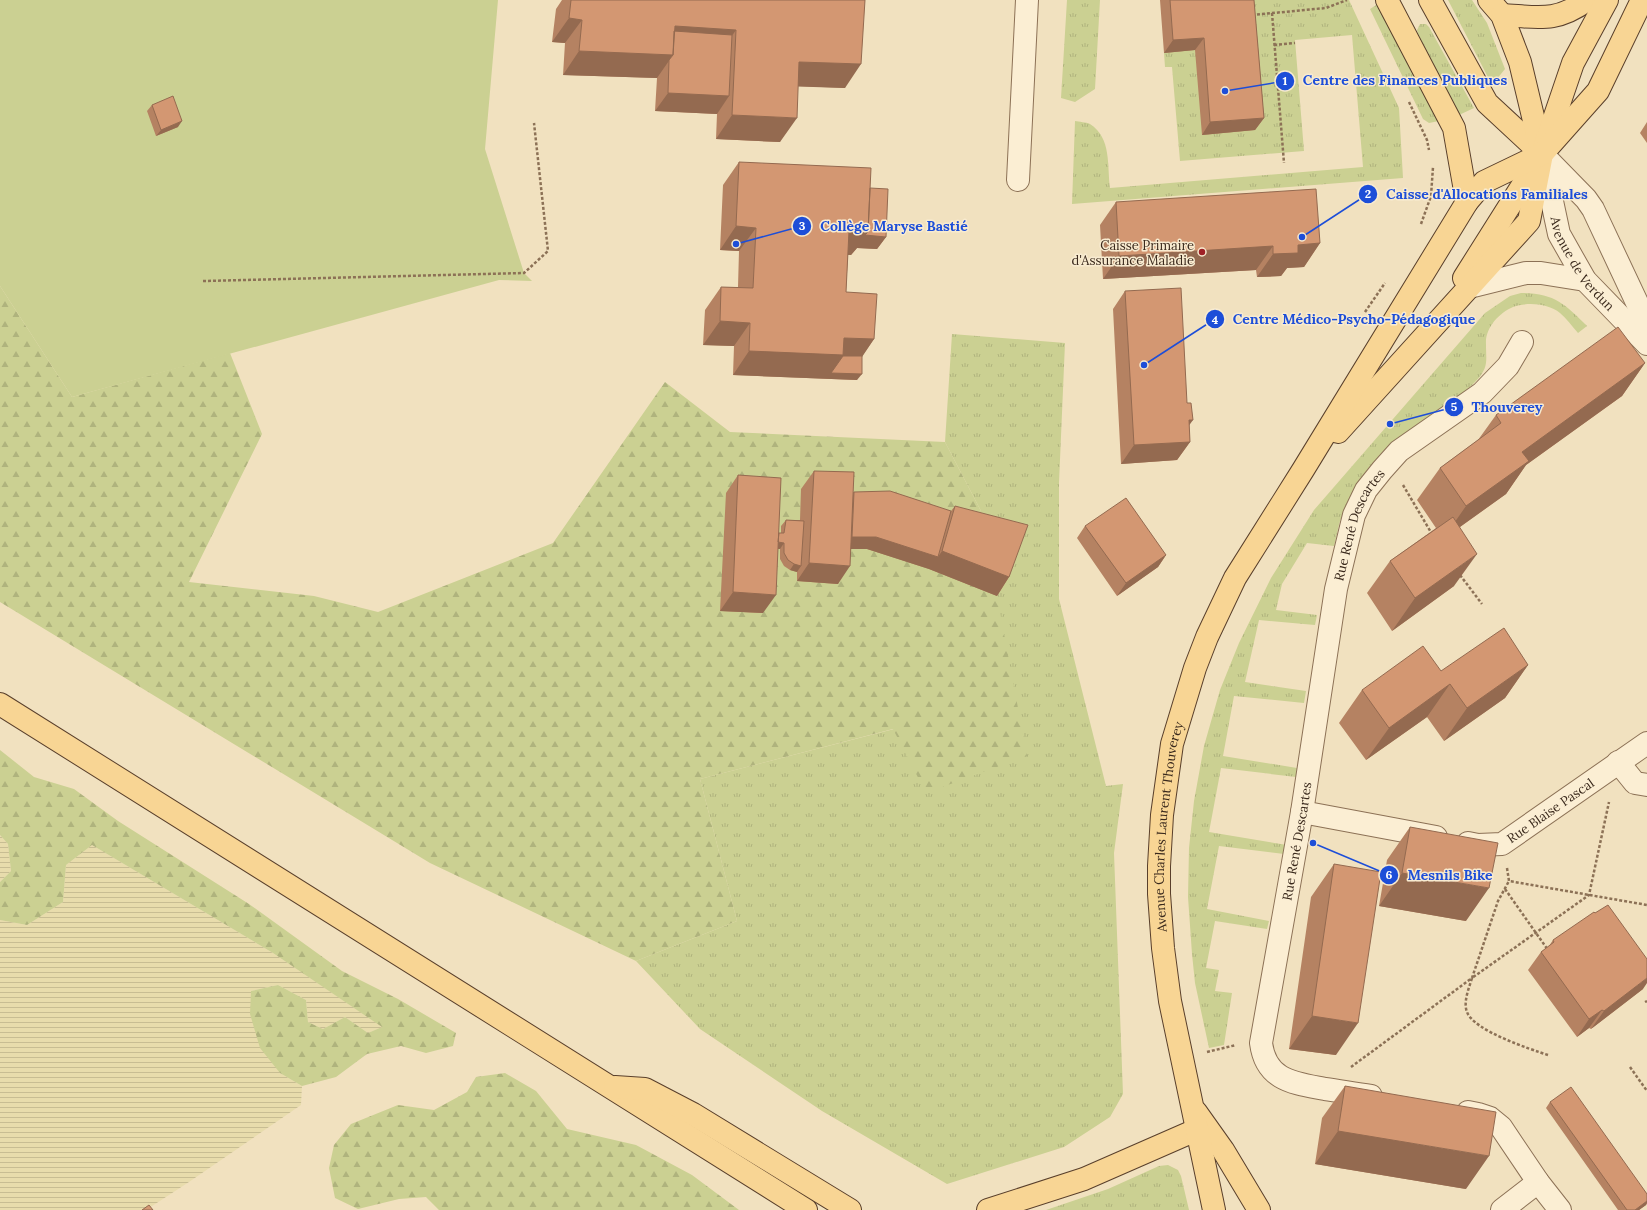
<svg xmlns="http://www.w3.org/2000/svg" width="1647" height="1210" font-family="Lora,serif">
<defs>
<pattern id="farmland-rules" width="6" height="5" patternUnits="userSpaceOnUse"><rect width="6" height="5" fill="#e8dcac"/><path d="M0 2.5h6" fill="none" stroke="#c8bd93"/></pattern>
<pattern id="grass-tufts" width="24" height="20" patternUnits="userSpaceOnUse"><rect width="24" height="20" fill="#cbd092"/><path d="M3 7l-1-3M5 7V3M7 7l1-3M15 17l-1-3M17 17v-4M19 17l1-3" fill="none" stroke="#afb37d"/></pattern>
<pattern id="forest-firs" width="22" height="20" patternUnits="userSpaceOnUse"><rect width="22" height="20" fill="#cbd092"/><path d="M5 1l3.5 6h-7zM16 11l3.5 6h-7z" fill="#afb37d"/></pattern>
</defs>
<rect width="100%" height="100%" fill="#f1e1bf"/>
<path fill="url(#farmland-rules)" d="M0,835L8,844L11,871L0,882Z
M92,845L273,953L383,1027L368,1033L345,1017L323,1029L308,1022L306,1000L278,985L251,991L280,1073L302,1086L301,1105L189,1182L146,1210H0V920L27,925L63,902L66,865Z"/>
<path fill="url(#grass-tufts)" d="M1067,0H1100L1095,89L1075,102L1061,98Z
M1245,0H1349L1399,108L1403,178L1072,204L1075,121C1079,122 1086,122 1090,124C1112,138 1107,167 1110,188L1363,167L1352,35L1295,40L1304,151L1180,161L1172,67H1165L1164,53Z
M1448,0H1472L1487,23L1505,69L1492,85Z
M1381,2L1439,121L1429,123L1423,119L1370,9Z
M1420,24H1426L1429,27L1474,108L1459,115L1418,34L1417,30Z
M1521,293C1554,293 1565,304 1587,326L1578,333C1572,326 1566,318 1560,313C1548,303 1526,302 1513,307C1499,313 1485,328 1486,344C1486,361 1489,367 1476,381C1465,393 1447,403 1433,413C1393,442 1359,467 1342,516C1338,525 1337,536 1334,546L1307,543L1282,584L1276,610L1317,615L1315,625L1259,620L1245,682L1306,691L1304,703L1234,696L1223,756L1297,768L1296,777L1221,768L1209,832L1287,845L1284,854L1219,846L1207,909L1269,921L1267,929L1215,921L1206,968L1219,970L1215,991L1232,993L1224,1045L1209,1048L1195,983L1192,954L1188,897L1189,848L1194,801L1204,746L1220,690L1239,643L1271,578L1314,510L1485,313L1510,296Z
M952,334L1065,343L1059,483V599L1106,786L1123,784L1114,853L1123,1094L1110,1117L1064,1147L947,1184L822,1111L700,1029L636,961L737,921L700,779L894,729L981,511L945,442Z
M1168,1165L1178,1170L1181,1176L1189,1210H1046L1108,1189L1159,1166Z"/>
<path fill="url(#forest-firs)" d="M0,286L72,397L230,353L262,434L189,582L314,596L378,612L553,543L665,382L730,432L945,442L981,511L1027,756L926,793L893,729L700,779L737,921L636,961L430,863L0,602Z
M0,750L34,777L74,789L118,821L249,904L342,971L398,999L456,1033L453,1046L426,1053L401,1046L367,1054L336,1077L302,1086L280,1073L260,1048L250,1014L251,991L278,985L306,1000L308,1022L323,1029L345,1017L368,1033L382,1027L273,953L92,845L66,865L63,902L27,925L0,920V882L11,871L8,844L0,835Z
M505,1073L536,1091L567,1129L636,1145L692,1175L739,1210H439L426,1197L399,1199L358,1209L335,1198L329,1168L334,1145L351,1124L398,1105L434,1110L467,1092L476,1077Z"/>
<path fill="#cbd092" d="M0,0H498L485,149L524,273L532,281L499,280L72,397L0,286Z"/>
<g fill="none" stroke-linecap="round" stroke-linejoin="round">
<defs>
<g id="minor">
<path id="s1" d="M1542,154L1559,234L1585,280L1647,344"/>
<path d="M1542,154L1586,199L1593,209L1647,324"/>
<path d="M1018,180L1027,0"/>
<path d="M1469,287L1526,273H1541L1585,280"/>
<path d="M1618,762L1635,783L1647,785"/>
<path d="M1302,812L1436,837"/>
<path id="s2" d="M1468,843L1478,845L1502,844L1647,743"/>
<path id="s3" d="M1371,1096C1355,1094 1340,1091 1325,1089C1294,1083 1266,1081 1261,1043L1302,812L1336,589L1354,515L1366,490L1382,470L1399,451L1482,393L1508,366L1522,342"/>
<path d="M1468,1112L1478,1114L1490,1118L1501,1127L1538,1182L1560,1210"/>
<path d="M1502,1210L1538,1182"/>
</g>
<g id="major">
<path d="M1387,0L1454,128L1467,202"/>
<path d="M1430,0L1487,103L1542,154"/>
<path d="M1489,0L1502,15L1520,62L1542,154"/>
<path d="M1502,15C1538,17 1556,23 1587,0"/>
<path d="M1464,278L1536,164"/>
<path d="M1338,432L1529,221L1542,154L1573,63L1607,0"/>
<path d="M0,704L806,1210"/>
<path d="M615,1087L645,1089L693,1114L850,1210"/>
<path d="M1196,1112L1223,1150L1259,1210"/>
<path d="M988,1210L1084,1179L1196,1130"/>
<path id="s4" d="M1214,1210L1170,1001L1163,948L1159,894V866L1162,815L1172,744L1195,668L1207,637L1235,578L1303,470L1467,202L1484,182L1542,154L1598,91L1642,0"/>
</g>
</defs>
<use href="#minor" stroke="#8c7156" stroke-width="24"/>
<use href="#major" stroke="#593f2b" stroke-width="24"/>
<path stroke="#8c7156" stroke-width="2.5" stroke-dasharray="3 2" stroke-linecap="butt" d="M1272,13L1284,163
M1252,15L1326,8L1347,0
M1274,45L1295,43
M1409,102L1427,140L1429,150
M1421,224L1431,196L1433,167
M203,281L524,273L548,251L534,123
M1365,312L1385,283
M1403,485L1432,534
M1460,575L1482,604
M1507,868L1509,881L1647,905
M1505,889L1548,950
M1645,1002L1647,1001
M1207,1052L1236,1045
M1548,1055C1530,1049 1474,1031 1467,1012C1463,1002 1469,988 1472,978L1589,895L1609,802
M1351,1067L1472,978L1498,901L1509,881
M1630,1067L1647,1091"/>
<use href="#minor" stroke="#fbeed3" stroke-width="22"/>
<use href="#major" stroke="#f8d594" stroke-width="22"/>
</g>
<path fill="#b58262" d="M562,0H865L845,88L798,86L780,142L716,139L717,114L655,111L657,78L563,75L565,43L552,42L556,9Z
M1160,0H1254L1264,118L1255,130L1202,135L1195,50L1164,53Z
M152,105L178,127L156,136L147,111Z
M1647,122V143L1640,133Z
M739,162L870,188L886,237L877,249L857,248L851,255H848L846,292L874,339L862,356L857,380L733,375L734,346L703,345L705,310L721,287H738L739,251L720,250L723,185Z
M1116,202L1320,243L1304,267L1287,268L1281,276L1257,277L1256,270L1103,279L1100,225Z
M1125,291L1187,403L1190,442L1177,460L1121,464L1113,309Z
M1645,363L1622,396L1526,465L1506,494L1460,527L1454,586L1392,631L1367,593L1390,561L1436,528L1417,500L1440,468L1478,440L1496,415Z
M814,471L853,492L951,511L955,506L1009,577L997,596L929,569L867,549H851L838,584L797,581V572L790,570L784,566L780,559V549H778L763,613L720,611L726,493L738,475L779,533H781V526L786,520H800L801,489Z
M1085,526L1166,555L1158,567L1117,596L1077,538Z
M1528,665L1505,698L1444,741L1427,717L1366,760L1339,723L1362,690L1441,671Z
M1410,827L1466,921L1379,906L1387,860Z
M1334,864L1336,1055L1289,1049L1311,897Z
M1553,940L1643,989L1591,1029L1589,1028L1577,1037L1528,970L1541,952L1549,946Z
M1345,1086L1466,1189L1315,1164L1322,1118Z
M1550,1102L1647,1194V1203L1646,1205L1639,1210H1618L1546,1108Z"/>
<path fill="#946a50" d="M569,18L582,20L565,43L552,42Z
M675,26L736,30L720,53L670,50Z
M1204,38L1195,50L1164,53L1173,40Z
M579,51L673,55L657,78L563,75Z
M799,62L861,64L845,88L782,86Z
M668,93L729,96L717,114L655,111Z
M732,115L797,118L780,142L716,139Z
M1264,118L1255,130L1202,135L1210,122Z
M182,121L178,127L156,136L161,130Z
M736,226L756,228L739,251L720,250Z
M849,231L868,232L886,237L877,249L857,248L851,255L833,254Z
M1320,243L1304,267L1287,268L1281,276L1257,277L1273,254L1298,245Z
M1273,246L1256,270L1103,279L1119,256Z
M720,321L750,323L734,346L703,345Z
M844,338L874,339L858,363L862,374L857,380L733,375L749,351Z
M1645,363L1622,396L1526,465L1506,494L1443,539L1466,506L1522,452Z
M1189,420H1193L1180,438Z
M1190,442L1177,460L1121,464L1134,445Z
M848,537H876L938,557L942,551L1009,577L997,596L929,569L867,549H839Z
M771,542L784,543L780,549L766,548Z
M1477,554L1454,586L1392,631L1415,598Z
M1166,555L1158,567L1117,596L1126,583Z
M809,563L850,566L838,584L797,581Z
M794,564L801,566L797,572L790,570Z
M733,592L776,595L763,613L720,611Z
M1528,665L1505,698L1444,741L1467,708Z
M1450,684L1427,717L1366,760L1389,728Z
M1402,873L1489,888L1466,921L1379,906Z
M1647,978V983L1643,989L1591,1029L1604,1011Z
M1602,1010L1589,1028L1577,1037L1589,1019Z
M1312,1016L1358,1023L1336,1055L1289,1049Z
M1338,1131L1489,1156L1466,1189L1315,1164Z
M1647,1201V1203L1646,1205L1639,1210H1635Z"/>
<path fill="#d39772" stroke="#946a50" d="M571,0H865L861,64L799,62L797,118L732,115L736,30L675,26L673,55L579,51L582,20L569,18Z
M1170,0H1254L1264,118L1210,122L1204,38L1173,40Z
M674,31L732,35L729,96L668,93L669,60L673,55Z
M173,96L182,121L161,130L152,105Z
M739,162L871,168L868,232L849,231L846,292L877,294L874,339L844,338L843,355L749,351L750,323L720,321L721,287L753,288L756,228L736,226Z
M870,188L888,189L886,237L865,235L868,232Z
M1316,189L1320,243L1298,245V253L1273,254V246L1119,256L1116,202Z
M1181,288L1187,403H1191L1193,420H1189L1190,442L1134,445L1125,291Z
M1618,327L1645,363L1522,452L1529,461L1466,506L1440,468L1501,423L1496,415Z
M843,356H862V374L831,373Z
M814,471L854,472L850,566L809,563Z
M738,475L781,478L776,595L733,592Z
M890,491L951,511L938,557L876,537H852L854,492Z
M1126,498L1166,555L1126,583L1085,526Z
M955,506L1028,525L1009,577L942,551Z
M1453,517L1477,554L1415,598L1390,561Z
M786,520L804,521L801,566L794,564L788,560L784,553V543L778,542L779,533H784Z
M1504,628L1528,665L1467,708L1450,684L1389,728L1362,690L1423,646L1441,671Z
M1410,827L1498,843L1489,888L1402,873Z
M1334,864L1381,872L1358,1023L1312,1016Z
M1608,905L1647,959V978L1604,1011L1602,1010L1589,1019L1541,952L1554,942L1553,940L1594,912L1595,913Z
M1345,1086L1496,1112L1489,1156L1338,1131Z
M1571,1087L1647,1194V1201L1635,1210H1627L1550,1102Z
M149,1205L153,1210H142Z"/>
<circle fill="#9f2126" stroke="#f8ebd0" stroke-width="1.5" cx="1202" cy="252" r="4"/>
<g text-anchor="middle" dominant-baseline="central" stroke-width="3" stroke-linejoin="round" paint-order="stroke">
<g font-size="13" fill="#3a291c" stroke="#f8ebd0" text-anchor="end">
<text x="1194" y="245">Caisse Primaire<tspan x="1194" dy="15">d'Assurance Maladie</tspan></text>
</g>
<g font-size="13" fill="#3a291c" stroke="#f8ebd0">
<text stroke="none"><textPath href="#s1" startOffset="119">Avenue de Verdun</textPath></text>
<text stroke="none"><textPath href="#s3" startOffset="662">Rue René Descartes</textPath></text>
<text stroke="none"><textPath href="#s2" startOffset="93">Rue Blaise Pascal</textPath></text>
<text stroke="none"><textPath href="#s4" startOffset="389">Avenue Charles Laurent Thouverey</textPath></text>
<text stroke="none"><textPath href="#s3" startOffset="338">Rue René Descartes</textPath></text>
</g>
</g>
<path fill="none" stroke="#1d4ed8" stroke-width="1.5" d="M1225 91L1285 81M1302 237L1368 194M736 244L802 226M1144 365L1215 319M1390 424L1454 407M1313 843L1389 875"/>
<g fill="#1d4ed8" stroke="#f8ebd0" stroke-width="1.5">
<circle cx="1225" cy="91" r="4"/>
<circle cx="1302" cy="237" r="4"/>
<circle cx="736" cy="244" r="4"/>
<circle cx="1144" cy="365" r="4"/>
<circle cx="1390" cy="424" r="4"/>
<circle cx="1313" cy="843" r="4"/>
<circle cx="1285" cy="81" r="10"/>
<circle cx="1368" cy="194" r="10"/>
<circle cx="802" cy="226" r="10"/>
<circle cx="1215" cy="319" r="10"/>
<circle cx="1454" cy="407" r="10"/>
<circle cx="1389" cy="875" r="10"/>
</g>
<g font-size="12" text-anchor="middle" font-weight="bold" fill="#fff">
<text x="1285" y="85">1</text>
<text x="1368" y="198">2</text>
<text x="802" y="230">3</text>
<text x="1215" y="324">4</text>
<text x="1454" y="411">5</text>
<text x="1389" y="879">6</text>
</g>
<g font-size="14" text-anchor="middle" font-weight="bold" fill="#1d4ed8" stroke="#f8ebd0" stroke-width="3" stroke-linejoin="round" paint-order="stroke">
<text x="1405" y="85">Centre des Finances Publiques</text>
<text x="1487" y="199">Caisse d'Allocations Familiales</text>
<text x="894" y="231">Collège Maryse Bastié</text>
<text x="1354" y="324">Centre Médico-Psycho-Pédagogique</text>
<text x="1507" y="412">Thouverey</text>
<text x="1450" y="880">Mesnils Bike</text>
</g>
</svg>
